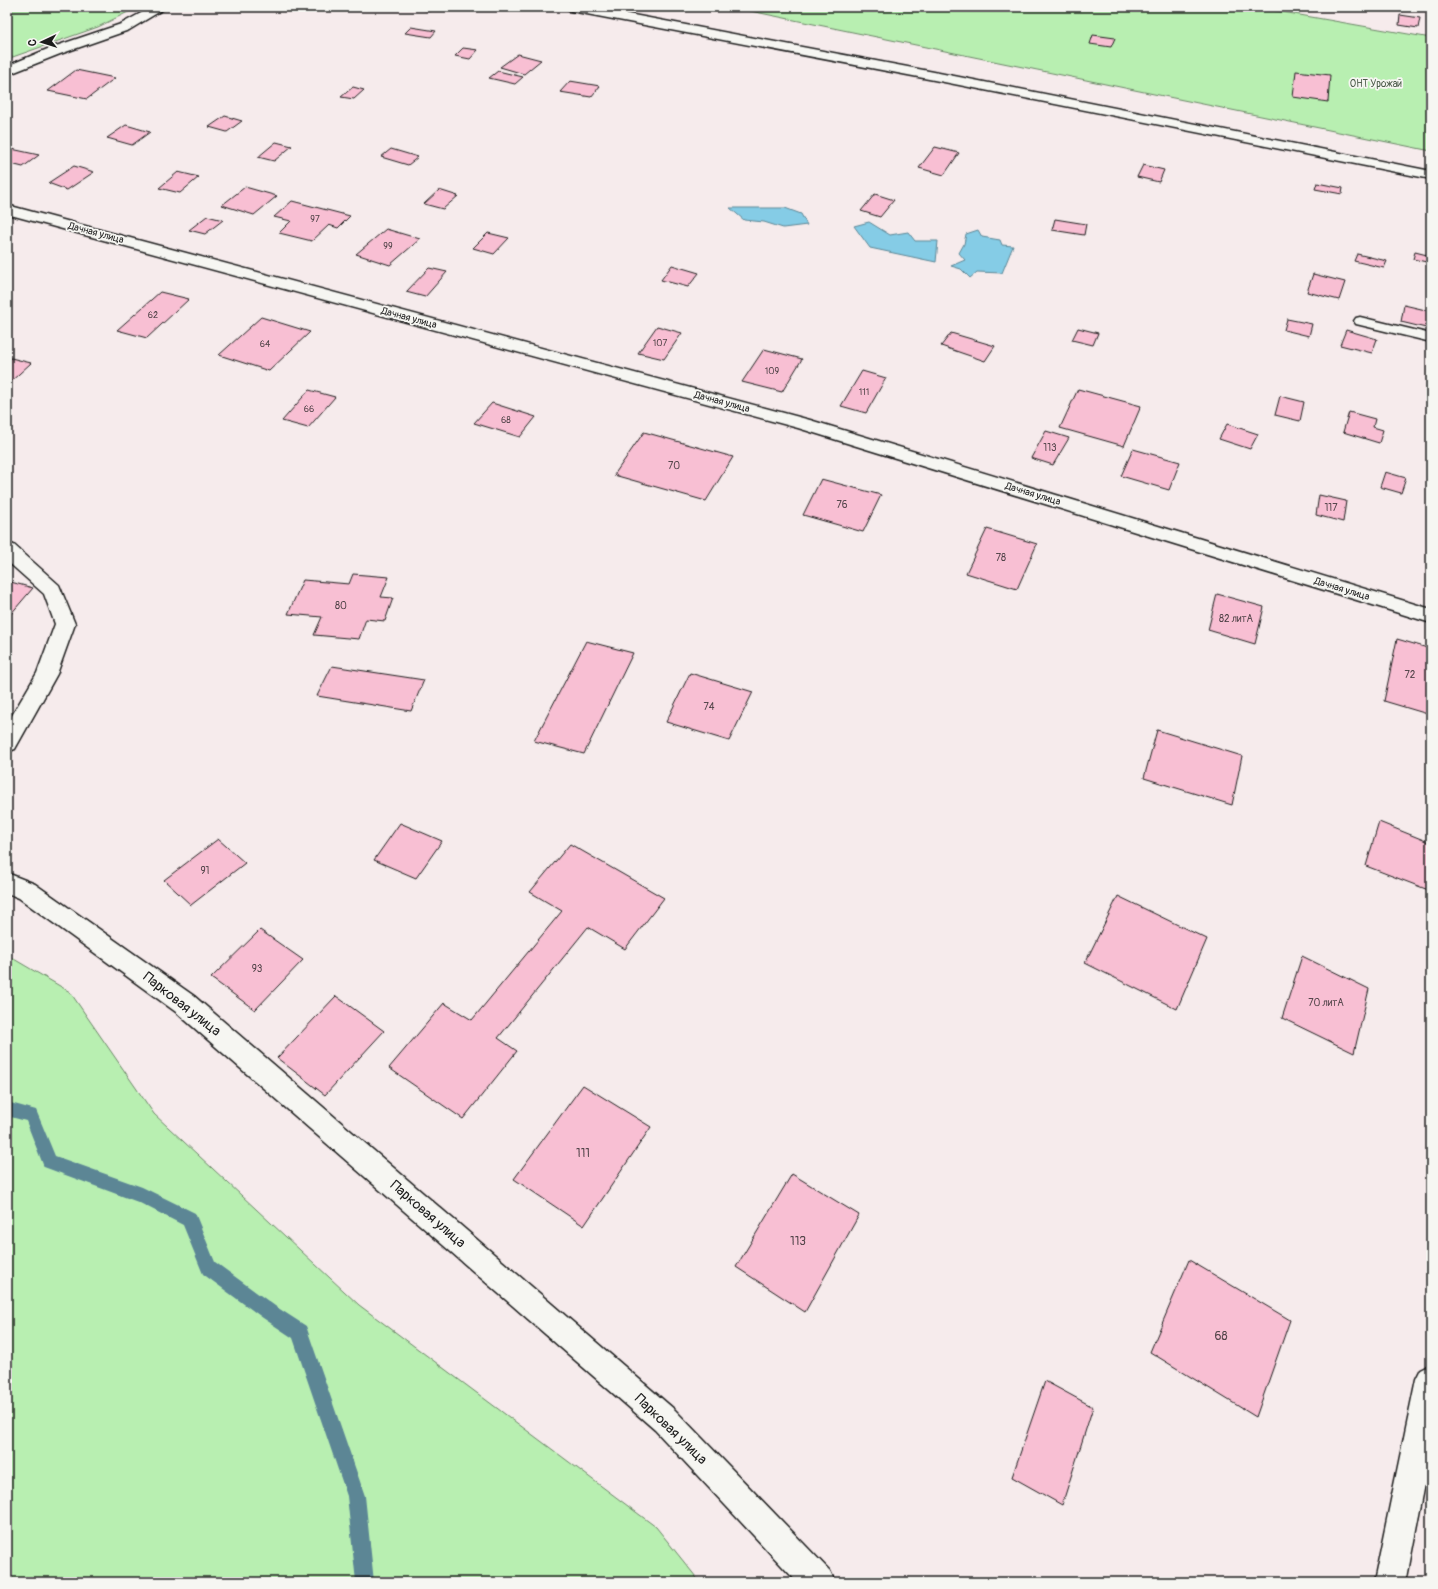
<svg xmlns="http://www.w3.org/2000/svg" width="1438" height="1589" font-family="Pangolin,sans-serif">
<rect width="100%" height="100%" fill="#f6ebec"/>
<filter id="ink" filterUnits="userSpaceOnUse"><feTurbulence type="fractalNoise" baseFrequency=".025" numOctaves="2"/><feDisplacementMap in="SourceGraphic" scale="8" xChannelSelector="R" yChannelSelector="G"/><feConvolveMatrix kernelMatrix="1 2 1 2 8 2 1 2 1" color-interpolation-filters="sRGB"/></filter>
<g filter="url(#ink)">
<path fill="#b8efb1" stroke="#6a8666" d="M7,7H138L98,27L7,59Z
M731,7H1254L1431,38V151Z
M7,955L70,992L154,1114L359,1305L656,1527L700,1582H7Z"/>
<path fill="#85cce6" stroke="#5b8695" d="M730,208H785L801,214L807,225L783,228L764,222L744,220Z
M869,222L890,235L908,232L915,241H938L936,262L870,248L854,226Z
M978,230L982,237L1000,240L1002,245L1013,246L1002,273L977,272L970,278L961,269L951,266L965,260L959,253L964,244L966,234Z"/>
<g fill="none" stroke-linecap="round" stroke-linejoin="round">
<path fill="#5b8695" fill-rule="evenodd" d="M7,1102L36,1110L55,1156L142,1187L195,1213L215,1262L275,1306L306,1326L365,1496L374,1582H356L347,1496L293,1338L263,1318L203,1274L183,1225L138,1202L44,1167L26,1121L7,1116Z"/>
</g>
<path fill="#f8bfd3" stroke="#1c1c1c" d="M412,7H436L430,11Z
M1400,15L1420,18L1418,28L1399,25Z
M411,27L436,31L431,37L405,33Z
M1093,35L1115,38L1111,47L1090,44Z
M463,48L478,50L470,59L455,56Z
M518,54L541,60L524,74L500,67Z
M76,70L115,78L87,99L48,91Z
M498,71L523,77L515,84L489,78Z
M1296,71L1330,75L1328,102L1293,97Z
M570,81L600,86L591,97L560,92Z
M353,87L364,90L354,99L341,97Z
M225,116L242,121L227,132L209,127Z
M126,125L150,132L132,145L107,138Z
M276,142L292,146L274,161L258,157Z
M935,147L959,153L944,175L919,168Z
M7,148L39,155L23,167L7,163Z
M391,149L418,157L408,165L381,157Z
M1143,165L1164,170L1159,182L1137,177Z
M74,166L94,172L67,190L48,183Z
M178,172L199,177L180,193L159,188Z
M1317,183L1343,188L1342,194L1315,189Z
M245,187L277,196L254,215L222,205Z
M439,190L458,196L443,209L424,204Z
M875,194L894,200L880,217L861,211Z
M292,201L350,216L338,228L329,225L312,241L279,233L291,221L274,217Z
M207,216L223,220L205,234L189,230Z
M1055,219L1086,224L1084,235L1052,230Z
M386,229L420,239L390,265L356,254Z
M488,233L509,238L494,254L473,248Z
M1415,252L1431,256V263L1413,259Z
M1357,254L1387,261L1384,268L1354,261Z
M672,265L699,273L688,287L661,280Z
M429,268L447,272L425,297L406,292Z
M1313,274L1345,282L1339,300L1307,292Z
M160,292L189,299L147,338L117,330Z
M1404,305L1430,311L1426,328L1401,322Z
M261,317L310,332L269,371L219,355Z
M1287,319L1312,324L1309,336L1284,330Z
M657,326L682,333L664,359L638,353Z
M1078,328L1098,333L1093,345L1072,340Z
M1346,330L1377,339L1372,353L1340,345Z
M951,333L995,346L985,361L941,346Z
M764,349L802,359L782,392L742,382Z
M7,357L31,363L7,385Z
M862,371L886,378L866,413L841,406Z
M1078,389L1141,406L1124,446L1060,428Z
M309,390L335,397L308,428L282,421Z
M1280,396L1304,402L1300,421L1275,415Z
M492,403L536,417L520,437L474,423Z
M1349,412L1375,419L1373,427L1383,430L1379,443L1343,432Z
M1227,424L1258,434L1250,449L1219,439Z
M1046,431L1069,438L1053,465L1031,458Z
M644,432L733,457L706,501L614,475Z
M1133,449L1180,462L1169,490L1121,476Z
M1385,472L1406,478L1401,493L1380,487Z
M821,479L881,495L863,532L803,515Z
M1319,495L1346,501L1343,522L1316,515Z
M987,529L1037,544L1017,589L966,573Z
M353,574L389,577L381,597L393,598L385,621L366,619L359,639L314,635L322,617L288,614L303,580L349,584Z
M7,581L33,588L10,615H7Z
M1217,594L1264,607L1255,644L1208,630Z
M1397,639L1431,649V715L1384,701Z
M586,641L633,653L584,754L534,741Z
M332,666L424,680L411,711L317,696Z
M690,673L753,692L729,741L666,722Z
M1157,730L1242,756L1232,805L1144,778Z
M1379,822L1431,843V891L1366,866Z
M400,823L442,841L416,878L374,860Z
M218,839L245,863L191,905L164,880Z
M570,844L664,898L625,949L588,927L498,1038L517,1051L463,1119L389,1068L444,1003L472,1020L562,911L530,892Z
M1118,896L1207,939L1177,1009L1085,963Z
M260,930L303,960L255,1010L211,978Z
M1302,956L1369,989L1354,1053L1282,1018Z
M336,996L384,1031L325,1095L277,1058Z
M583,1085L651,1127L584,1226L514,1179Z
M792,1174L859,1215L805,1312L736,1267Z
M1189,1260L1290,1320L1256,1417L1150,1352Z
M1045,1381L1093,1407L1062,1505L1012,1477Z"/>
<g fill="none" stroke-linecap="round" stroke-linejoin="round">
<defs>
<path id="service" d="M1360,317L1431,334V342L1356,324L1354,321L1356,318Z"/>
<path id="minor" d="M152,7H167L129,30L60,54L7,75V66L50,48L121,24Z
M565,7H591L934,72L1431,171V179L934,80L571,11Z
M7,205L810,420L1431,609V623L798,428L7,214Z
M7,543L14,545L59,585L75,624L57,674L15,749L7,752V724L37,673L55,624L44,594L7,561Z
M7,873L35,884L194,996L675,1410L830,1571L835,1582H797L655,1430L176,1012L19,898L7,893Z"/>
<path id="tertiary" d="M1431,1364V1453L1406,1582H1374L1416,1379L1421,1369Z"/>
</defs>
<use href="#service" stroke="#1c1c1c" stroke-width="3"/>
<use href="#minor" stroke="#1c1c1c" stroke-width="3"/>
<use href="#tertiary" stroke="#1c1c1c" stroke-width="3"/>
<use href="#service" fill="#f6f6f2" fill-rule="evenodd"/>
<use href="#minor" fill="#f6f6f2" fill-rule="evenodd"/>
<use href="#tertiary" fill="#f6f6f2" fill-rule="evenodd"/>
</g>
</g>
<g text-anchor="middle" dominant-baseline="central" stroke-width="3.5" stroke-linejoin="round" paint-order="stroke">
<g font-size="9" fill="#53454a">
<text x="315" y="219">97</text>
<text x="388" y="246">99</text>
<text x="153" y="315">62</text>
<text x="660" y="343">107</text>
<text x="265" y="344">64</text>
<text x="772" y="371">109</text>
<text x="864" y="392">111</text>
<text x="309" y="409">66</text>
<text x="506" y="420">68</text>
</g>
<g font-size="10" fill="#4b5b49" stroke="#f6f6f2">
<text x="1376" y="84">ОНТ Урожай</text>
</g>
<g font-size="10" fill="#1c1c1c" stroke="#f6f6f2">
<text transform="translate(96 233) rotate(15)">Дачная улица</text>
<text transform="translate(409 318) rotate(15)">Дачная улица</text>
<text transform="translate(722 402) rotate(15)">Дачная улица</text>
<text transform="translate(1033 494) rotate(17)">Дачная улица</text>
<text transform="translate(1342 589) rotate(17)">Дачная улица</text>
</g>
<g font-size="10" fill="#53454a">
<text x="1050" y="448">113</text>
<text x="674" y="466">70</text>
<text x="842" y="505">76</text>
<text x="1331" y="508">117</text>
<text x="1001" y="558">78</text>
<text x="341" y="606">80</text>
<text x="1236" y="619">82 литА</text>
<text x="1410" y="675">72</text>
<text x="709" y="707">74</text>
<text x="205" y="871">91</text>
<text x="257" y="969">93</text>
<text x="1326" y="1003">70 литА</text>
</g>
<g font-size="12" fill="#53454a">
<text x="583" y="1153">111</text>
<text x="798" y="1241">113</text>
<text x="1221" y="1336">68</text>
</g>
<g font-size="14" fill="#1c1c1c" stroke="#f6f6f2">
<text transform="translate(182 1004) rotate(38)">Парковая улица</text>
<text transform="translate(428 1214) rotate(41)">Парковая улица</text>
<text transform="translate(671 1429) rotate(44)">Парковая улица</text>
</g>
</g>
<rect width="1438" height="1589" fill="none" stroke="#f6f6f2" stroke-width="24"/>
<rect x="12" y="12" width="1414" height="1565" fill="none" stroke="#1c1c1c" stroke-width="1.5" filter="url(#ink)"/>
<g transform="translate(42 42) rotate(266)" stroke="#f6f6f2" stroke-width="3" paint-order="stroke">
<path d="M0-3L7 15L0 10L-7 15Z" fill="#1c1c1c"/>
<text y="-6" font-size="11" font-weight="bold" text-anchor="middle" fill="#1c1c1c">С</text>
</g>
</svg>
